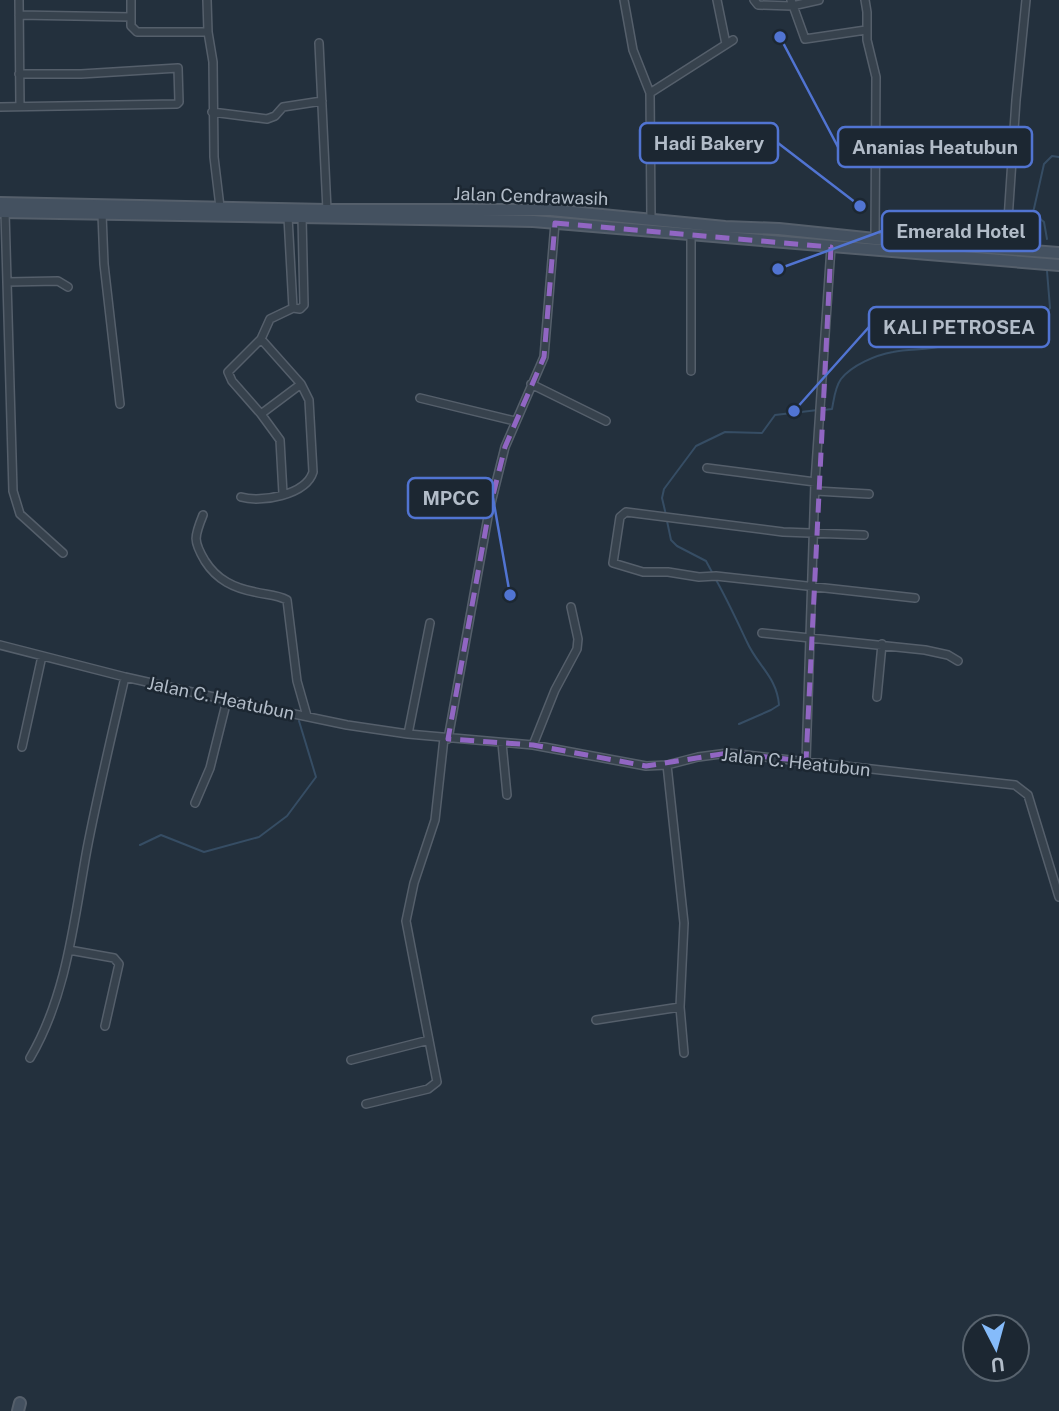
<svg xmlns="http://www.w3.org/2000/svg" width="1059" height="1411" font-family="'Public Sans',sans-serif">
<rect width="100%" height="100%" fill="#23303d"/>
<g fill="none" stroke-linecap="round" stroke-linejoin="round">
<path stroke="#364d64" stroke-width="2" d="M1047,239L1044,222L1033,213L1044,164L1052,156L1059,157
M823,410L832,409C834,399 835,387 841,379C852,365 876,355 893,352C910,348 929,351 946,345C978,334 1011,325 1044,317L1050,308L1047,271
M666,515L662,498L664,489L696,446L725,432L762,433L775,415L818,410
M667,521L671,540L677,546L706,561L713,574
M715,578C727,599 737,621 747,642C757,665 777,677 779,705L771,710L739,724
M140,845L161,835L204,852L259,837L287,816L316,777L299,721"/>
<defs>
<path id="street" d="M19,0L20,106
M131,0V26L137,32H208
M207,0L208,32L213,62L214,157L220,207
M624,0L633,50L650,93L651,219
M717,0L726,44
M754,0L758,5L792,6L819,0
M791,0L805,39L866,30
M865,0L867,12V40L876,77L875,239
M19,15L131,17
M319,43L327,210
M650,93L733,40
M0,107L177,104L179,102L178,68L81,74H19
M212,112L267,119L275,116L283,107L322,101
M5,212L13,491L20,514L63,553
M102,214L104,264L120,404
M1006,250L1016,100L1026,0
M7,282L58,281L68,287
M293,308L300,309L304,305L302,217
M261,339L301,384L261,414L232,381L228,372L261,339L270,319L293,308L288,217
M691,371V235
M531,384L606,421
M420,398L515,421
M261,414L280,440L283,494
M707,468L815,482
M816,491L869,494
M241,497C261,503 306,495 313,472L309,400L301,384
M203,515C194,537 193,541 205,561C217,580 234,588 255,592C266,595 276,594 287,600L297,681L307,716
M864,535L783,532L626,512L620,517L613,563L643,572H668L699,577L716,576L915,598
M762,633L925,650L948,655L958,661
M0,645L125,677L227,700L347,725L408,734L533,745L646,766L667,765L698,757L728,753L1015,785L1028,795L1059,897
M877,697L882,644
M408,734L430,623
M448,739L489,511L505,447L544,357L555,223
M502,743L507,795
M533,745L555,690L577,649L578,639L571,607
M22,747L42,656
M806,761L815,482L831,247
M667,765L684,923L680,1007L684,1053
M195,803L210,768L227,700
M69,950L114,958L119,964L105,1026
M596,1020L680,1007
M30,1058C67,995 74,920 87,849C98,792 112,734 125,677
M351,1060L429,1040
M366,1104L428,1089L437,1082L406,921L414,883L435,820L444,738"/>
<path id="secondary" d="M0,203L327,210H551L725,227L779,229L875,239L1059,253
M0,212L533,221L1059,265
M18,1411L20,1403"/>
</defs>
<use href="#street" stroke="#555f6b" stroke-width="10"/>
<use href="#secondary" stroke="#555f6b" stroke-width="14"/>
<use href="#street" stroke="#37424d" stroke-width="7"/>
<use href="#secondary" stroke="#445160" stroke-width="10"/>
</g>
<path fill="none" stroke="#9166c3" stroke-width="5" stroke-dasharray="14 9" stroke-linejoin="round" d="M555,223L831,247L806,761L728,753L646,766L533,745L448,739L489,511L505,447L544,357Z"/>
<g text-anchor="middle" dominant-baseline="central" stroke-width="5" stroke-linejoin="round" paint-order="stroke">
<g font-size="18" fill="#b2bcc8" stroke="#1c2732">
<text transform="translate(531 196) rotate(2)">Jalan Cendrawasih</text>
<text transform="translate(221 698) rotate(12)">Jalan C. Heatubun</text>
<text transform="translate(796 762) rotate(6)">Jalan C. Heatubun</text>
</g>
</g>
<path fill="none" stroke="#5174d2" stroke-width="2.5" d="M860 206L778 143M780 37L838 147M778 269L882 231M794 411L869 327M510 595L493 498"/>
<g fill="#5174d2" stroke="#1c2732" stroke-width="2.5">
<circle cx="860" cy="206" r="7"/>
<circle cx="780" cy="37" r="7"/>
<circle cx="778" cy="269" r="7"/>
<circle cx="794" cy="411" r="7"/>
<circle cx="510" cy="595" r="7"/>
</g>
<g fill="#1c2732" stroke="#5174d2" stroke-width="2.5">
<rect x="640" y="123" width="138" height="40" rx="7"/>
<rect x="838" y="127" width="194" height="40" rx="7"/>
<rect x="882" y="211" width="158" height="40" rx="7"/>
<rect x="869" y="307" width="180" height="40" rx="7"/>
<rect x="408" y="478" width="85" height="40" rx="7"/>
</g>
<g font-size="19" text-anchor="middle" font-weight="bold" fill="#b2bcc8">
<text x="709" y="150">Hadi Bakery</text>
<text x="935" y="154">Ananias Heatubun</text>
<text x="961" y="238">Emerald Hotel</text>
<text x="959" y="334">KALI PETROSEA</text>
<text x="451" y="505">MPCC</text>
</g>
<g transform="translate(996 1348) rotate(174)"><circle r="33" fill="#1c2732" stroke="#58636e" stroke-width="2"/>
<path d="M0-5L12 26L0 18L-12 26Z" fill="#85bbfa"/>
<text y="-10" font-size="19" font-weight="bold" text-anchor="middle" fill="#b2bcc8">U</text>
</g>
</svg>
